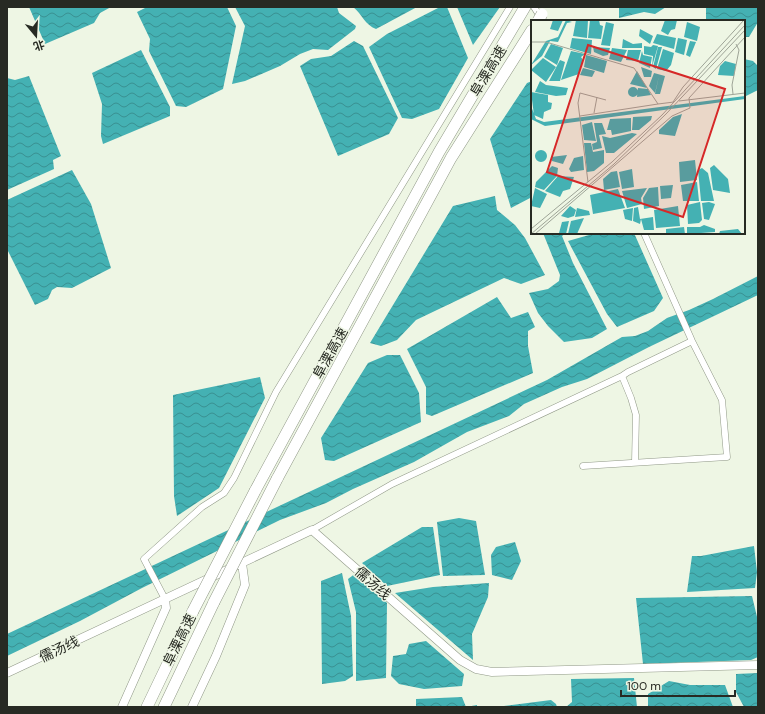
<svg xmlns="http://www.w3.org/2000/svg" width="765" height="714" font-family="'DM Sans','Noto Sans SC',sans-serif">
<defs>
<pattern id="water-waves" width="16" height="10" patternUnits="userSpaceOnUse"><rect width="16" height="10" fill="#44b1b3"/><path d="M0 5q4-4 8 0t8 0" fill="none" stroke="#399091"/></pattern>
</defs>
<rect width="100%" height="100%" fill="#eef6e4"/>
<path fill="url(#water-waves)" d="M29,7H111L100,13L94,23L45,44Z
M147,7H227L236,26L223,89L186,107L176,106L149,51L150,39L137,12Z
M235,7H337L339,13L356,26L355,29L328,50L313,49L300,54L280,66L245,81L232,84L245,26Z
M353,7H417L376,29C365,25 362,14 353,7Z
M440,7H447L468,58L439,109L412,119L402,118L369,47L387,34Z
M457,7H500L473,45Z
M619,7H666L655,14L644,12L619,18Z
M706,7H758V22L749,37H744V21H706Z
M354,41L363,46L398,118L389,134L338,156L300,66L311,59L331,56Z
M141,50L170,107V116L103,144L101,136L102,104L92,73Z
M744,59L753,61L758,66V90L744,97Z
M29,76L61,156L53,160L54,169L7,190V78L15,80Z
M532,81V197L511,208L490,139L527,83Z
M72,170L91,204L111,268L72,288L57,287L52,290L48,299L35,305L7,249V200Z
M495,196L497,210L515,225L525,238L545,275L521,284L504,278L416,320L397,340L381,346L370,343L453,206Z
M543,233H566L562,236L573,263L607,329L592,338L564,342L548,326L538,313L529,293L548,289L559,281L560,275Z
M596,233H634L663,298L654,311L617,327L607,314L568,241Z
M758,276V295L649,347L587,379L562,387L524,404L509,416L467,432L414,462L353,489L326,503L280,520L142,588L80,621L7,656V634L547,380L622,337L635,336L648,331L667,318L689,310L713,299Z
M497,297L511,318L528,312L535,327L528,331V346L533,373L432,416L426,414V387L407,349Z
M387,355H400L419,393L421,422L334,461L325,460L321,438L368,363Z
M260,377L265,398L219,488L177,516L174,496L173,395Z
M459,518L476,521L485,575L443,576L437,522Z
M422,527H433L440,575L387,586L362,563Z
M515,542L521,561L512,580L492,575L491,555L496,547Z
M754,546L757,572L755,588L687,592L692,556H701Z
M342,573L351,616L353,676L345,681L322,684L321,581Z
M356,573L387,603L386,678L356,681V612L348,579Z
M489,583L488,597L472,634L473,660L395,593L433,587Z
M752,596L758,621V657L751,660L643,664L636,598Z
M426,641L464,674L462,686L424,689L399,684L391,676L393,656L406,654L409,644Z
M758,673V707H744L736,692V674Z
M634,678L637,707H566L572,702L571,679Z
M669,681L690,685H725L733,707H648V694Z
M462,697L466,707L477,705V707H416V699Z
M551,700L556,704L557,707H496Z"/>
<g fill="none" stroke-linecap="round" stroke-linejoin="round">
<defs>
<path id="minor" d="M534,7L541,18
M622,376L631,398L636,415L635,462
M583,466L727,457L722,400L692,341L644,233
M312,530L392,484L622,376L628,372L692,341
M165,599L144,559L202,507L224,493L234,478L276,392L510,7"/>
<path id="tertiary" d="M7,673L312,530L460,660L476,669L492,672L758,665
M122,707L166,608L165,599
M192,707L216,656L245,585L242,563"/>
<path id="motorway" d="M277,479L451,158L532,30
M255,491L439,152L525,7
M147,707L193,611
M164,707L214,602"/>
</defs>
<use href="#minor" stroke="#909887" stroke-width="7"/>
<use href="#tertiary" stroke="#909887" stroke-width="9"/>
<use href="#motorway" stroke="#909887" stroke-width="12"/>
<use href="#minor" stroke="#fff" stroke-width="6"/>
<use href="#tertiary" stroke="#fff" stroke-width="8"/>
<use href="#motorway" stroke="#fff" stroke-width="11"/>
<defs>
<path id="motorway-bridge" d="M538,21L542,14
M214,602L277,479
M193,611L255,491"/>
</defs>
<use href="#motorway-bridge" stroke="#909887" stroke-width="12" stroke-linecap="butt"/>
<use href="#motorway-bridge" stroke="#fff" stroke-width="11"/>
</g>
<g text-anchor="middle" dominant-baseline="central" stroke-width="3" stroke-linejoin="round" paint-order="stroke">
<g font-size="14" fill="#272a23" stroke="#eef6e4">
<text transform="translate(488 71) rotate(-59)">阜溧高速</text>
<text transform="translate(330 353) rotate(-61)">阜溧高速</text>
<text transform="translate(373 583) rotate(41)">儒汤线</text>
<text transform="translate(179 640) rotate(-64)">阜溧高速</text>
<text transform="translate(59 649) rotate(-25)">儒汤线</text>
</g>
</g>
<g transform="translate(531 20)">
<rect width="214" height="214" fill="#eef6e4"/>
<path d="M22,0H32L27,11L19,9ZM35,0L41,2L36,3L27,22L19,21L11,36L0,45L15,21L27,17ZM45,0H57L56,18L42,16ZM59,0H68L69,5L72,6L70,19L57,18ZM134,0H146L144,9L140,10L137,15L130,11ZM75,2L83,4L79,26L70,25ZM156,2L169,7L166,21L153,17ZM109,9L122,16L119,24L108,16ZM126,14L145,18L143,29L122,23ZM41,18L61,20L60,34L39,28ZM147,18L156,20L153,35L144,32ZM92,19L102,24L111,23V28H91ZM159,21L165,22L159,37L155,35ZM20,24L32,28L26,45L13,37ZM122,25L127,26L121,47L122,36L113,34V26L120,27ZM62,27L79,28L77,35L72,36L63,32ZM127,27H131L125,49L122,47ZM81,28L96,30L90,42L78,39ZM132,29L143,33L140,45L135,51L126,49ZM97,30H110L107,41L95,40ZM40,31L54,34L50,37L52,40L48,54L30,60ZM111,31L112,35L121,37L119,48L108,43ZM55,35L76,41L73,53L53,47ZM12,38L25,47L15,62L0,50ZM29,40L34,42L29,61H18ZM194,41L205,44L203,56L187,55L189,46ZM110,47L121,51L120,57H113ZM52,48L64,51L61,57L49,55ZM106,51L116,68L99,64ZM123,53L134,56L129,74H124L128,56L124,73L118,66ZM9,61L15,65L37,68L35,75L25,76L4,72ZM97 72a5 5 0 1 1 10 0a5 5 0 1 1-10 0ZM107,68L117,69L120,75L106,77ZM0,72L17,75V82L21,83L20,89L13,92L12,99L3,95ZM214,76V79L14,106L0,99V86L5,99L13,102ZM151,94L144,116L128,114V110L142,97ZM121,96L120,100L108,110H101L102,97ZM100,98V111L81,115L80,110H76L79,99ZM61,102L65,121L53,120L51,105ZM63,103H71L75,114L68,115L71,128L62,130L61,124L66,122ZM101,113L106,114L83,133H75L71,116L79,118ZM53,123H60L62,132L73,130V143L63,151L56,152ZM4 136a6 6 0 1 1 12 0a6 6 0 1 1-12 0ZM36,135L32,144L21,141L20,137ZM52,136L53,150L40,152L38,149L43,138ZM164,140L166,160L149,162L148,142ZM183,145L197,159L199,173L182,170L179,148ZM21,146L27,148L26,156L13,170L4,167L5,162ZM171,148L177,153L183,181H170L167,150ZM101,149L103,167L91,169L88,152ZM86,151L89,167L73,170L72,159L80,152ZM27,156L43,157L39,169L32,171L29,177L14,171ZM166,162L168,181H152L150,165ZM142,165L140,178L130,179L129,166ZM127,167L128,186L113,189L112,178L118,168ZM4,168L16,174L9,188L0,186ZM116,168L110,178L111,184L96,188L91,171ZM87,169L94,188L62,194L59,175ZM169,182L171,200L168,203L157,204L156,185ZM178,182L184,184L178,200L173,199L171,183ZM39,186L45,190L43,196L37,198L30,196ZM147,186L149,206L125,208L123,190ZM107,187L109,199L122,197L123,210H113L110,199L109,204L102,201L103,188ZM46,188L58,191L59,195L44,197ZM102,188L101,201L94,199L92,190ZM53,198L46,214H37L40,201ZM38,201L35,214L28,213L31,202ZM173,205L184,209V212L156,214V207H169ZM153,207L154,214H135V209ZM207,209L211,214H188L189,211Z" fill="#44b1b3"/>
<path fill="none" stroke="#9ea497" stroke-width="1" d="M0,22H15L103,48L127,84L143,82M202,74L201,65L208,30L205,24M148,81L214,73M142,82L152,67L213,0M63,93L66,77M49,96L127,84M57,162L47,83L49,73L75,80M0,209L81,142L131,95L214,5M0,214L83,144L135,94L214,10M4,214L141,96L159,88L158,78L214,17"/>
<path fill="#d62828" fill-opacity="0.15" stroke="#d62828" stroke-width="2" d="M57,25L194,69L152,197L16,152Z"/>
<rect width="214" height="214" fill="none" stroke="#272a23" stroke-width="2"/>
</g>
<rect width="765" height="714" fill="none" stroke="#272a23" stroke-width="16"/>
<g transform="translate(36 36) rotate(162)" stroke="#eef6e4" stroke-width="3" paint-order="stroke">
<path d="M0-3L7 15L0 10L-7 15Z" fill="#272a23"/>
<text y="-6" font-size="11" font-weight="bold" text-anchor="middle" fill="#272a23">北</text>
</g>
<path d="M621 690v6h114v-6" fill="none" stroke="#272a23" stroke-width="2"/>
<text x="627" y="690" font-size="12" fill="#272a23" stroke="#eef6e4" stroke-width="3" paint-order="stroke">100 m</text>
</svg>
